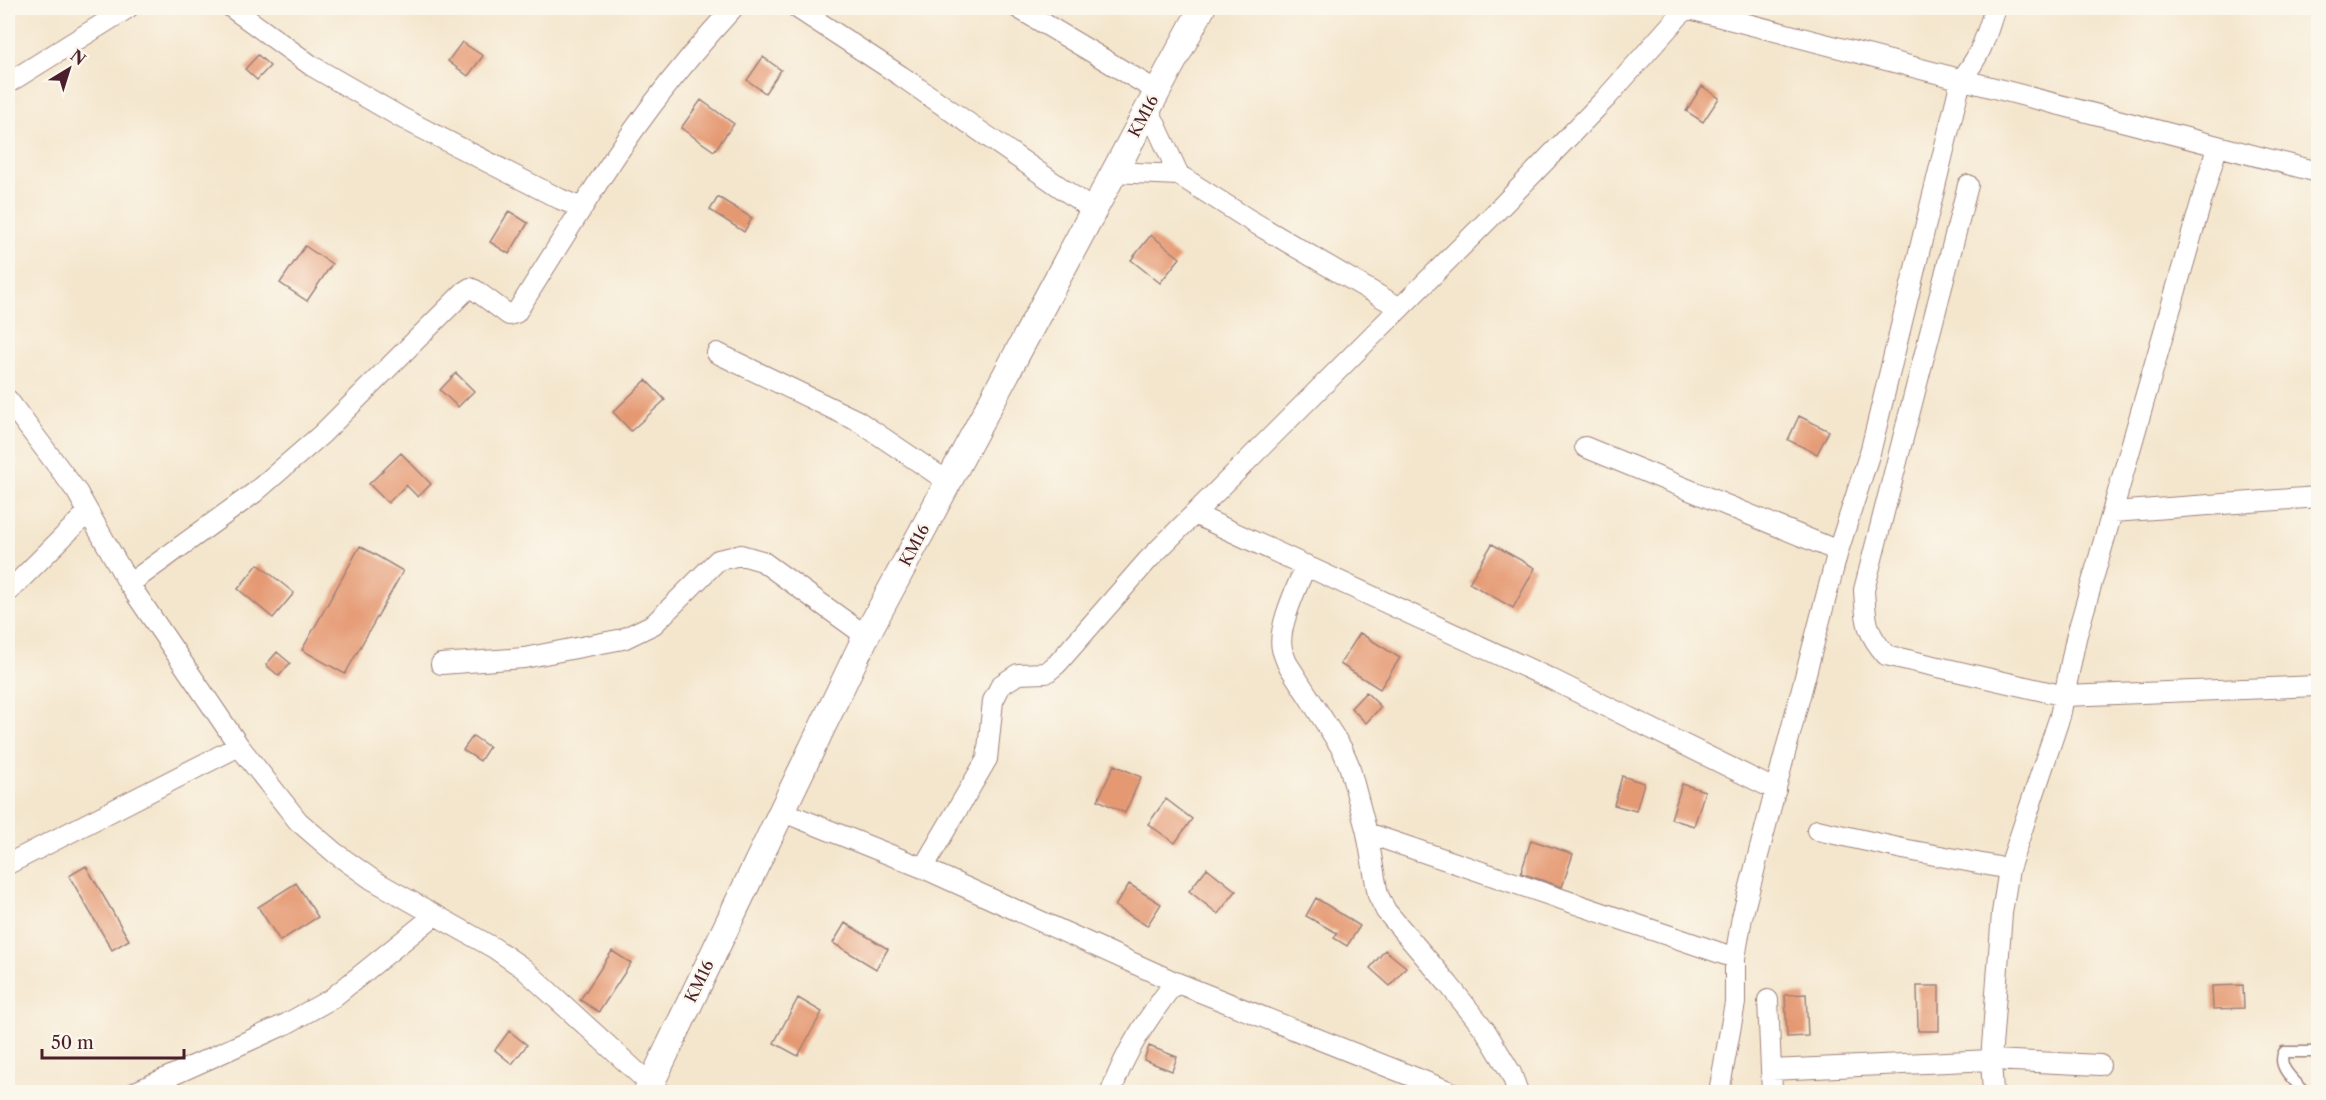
<svg xmlns="http://www.w3.org/2000/svg" width="2326" height="1100" font-family="'Libre Caslon Text',serif">
<rect width="100%" height="100%" fill="#fbf7ec"/>
<filter id="ink" filterUnits="userSpaceOnUse"><feTurbulence type="fractalNoise" baseFrequency=".0167" numOctaves="2"/><feDisplacementMap in="SourceGraphic" scale="12" xChannelSelector="R" yChannelSelector="G"/><feConvolveMatrix kernelMatrix="1 2 1 2 8 2 1 2 1" color-interpolation-filters="sRGB"/></filter>
<filter id="wash" filterUnits="userSpaceOnUse"><feTurbulence type="fractalNoise" baseFrequency=".008" numOctaves="4" result="noise"/><feDisplacementMap in="SourceGraphic" scale="24" xChannelSelector="R" yChannelSelector="G"/><feGaussianBlur stdDeviation="1.35" result="paint"/><feColorMatrix in="noise" values="0 0 0 0 0 0 0 0 0 0 0 0 0 0 0 0 0 1.4 0 .05"/><feComposite in="paint" operator="in"/></filter>
<g filter="url(#wash)">
<rect width="100%" height="100%" fill="#f4e6cd"/>
<g id="blocks">
<path fill="#e59972" d="M462,42L483,56L468,76L448,61Z
M258,55L270,66L257,80L245,69Z
M763,57L781,70L765,93L747,80Z
M1702,86L1719,98L1703,122L1686,111Z
M701,100L734,124L714,151L681,128Z
M718,197L752,218L744,232L710,210Z
M509,211L528,223L509,254L490,242Z
M1151,235L1180,258L1160,283L1131,260Z
M305,246L332,264L307,301L280,283Z
M456,373L474,391L458,407L440,390Z
M646,380L665,400L631,431L613,412Z
M1799,416L1829,431L1817,454L1788,440Z
M401,453L431,484L418,497L406,485L388,503L369,484Z
M1492,544L1535,568L1513,608L1469,583Z
M360,546L403,571L345,674L302,650Z
M258,564L294,593L273,618L238,589Z
M1360,633L1400,658L1380,689L1340,664Z
M277,652L290,663L279,676L266,665Z
M1366,692L1381,707L1366,723L1351,708Z
M473,736L489,747L480,761L463,750Z
M1114,765L1141,777L1125,813L1098,800Z
M1622,776L1644,783L1636,811L1614,805Z
M1682,784L1705,791L1694,826L1671,819Z
M1166,799L1192,819L1175,843L1148,824Z
M1531,840L1573,854L1562,887L1521,873Z
M86,866L129,940L112,950L69,876Z
M1207,868L1236,891L1218,914L1189,891Z
M296,883L318,917L280,941L258,907Z
M1129,884L1161,904L1147,926L1115,906Z
M1316,898L1360,926L1347,946L1334,938L1337,933L1306,916Z
M845,923L888,949L876,969L833,943Z
M1385,950L1406,967L1390,986L1370,968Z
M612,951L631,963L599,1012L580,1000Z
M2243,985L2244,1008L2213,1009L2212,986Z
M1917,986H1939V1031H1918Z
M1806,994L1808,1036L1787,1037L1785,995Z
M798,998L822,1012L798,1056L774,1043Z
M509,1031L527,1045L512,1064L495,1050Z
M1149,1046L1177,1057L1172,1071L1144,1060Z"/>
</g>
</g>
<g filter="url(#ink)">
<use href="#blocks" fill-opacity="0" stroke="#9f827c" stroke-width="1.5"/>
<g fill="none" stroke-linecap="round" stroke-linejoin="round">
<defs>
<path id="service" d="M2305,1092C2295,1081 2276,1067 2284,1052H2318"/>
<path id="minor" d="M232,8L312,66L402,118L560,199L582,208C626,136 676,70 733,8
M797,8L901,76L1093,210
M1018,8L1157,91
M1686,8L2318,172
M8,83L128,8
M1148,108L1179,175
M1113,172L1179,175L1248,219L1400,308
M1968,185L1864,590C1866,620 1865,631 1886,655L2065,696L2318,686
M717,353L858,421L947,481
M8,400L77,492L129,584L239,746L298,821L335,853L373,880L494,948L523,968L650,1084
M1585,447L1838,551
M2113,512L2318,497
M1194,514L1551,679L1776,790
M1306,565C1298,585 1277,627 1282,649C1283,653 1285,658 1287,663L1342,749L1349,765L1367,833L1378,895L1386,911L1449,985L1485,1030L1511,1073L1518,1092
M129,584L254,493L322,434L464,292L470,288L475,290L509,315L516,313L582,208
M8,592L88,512
M441,664L524,658L623,639L654,624L718,560L741,555L762,561L866,636
M781,811L923,868L1175,982L1451,1092
M1817,830L1903,849L2009,869
M1367,833L1735,958
M8,864L239,746
M923,868L987,759L993,701L1001,685L1018,674L1046,673L1057,664L1148,560L1493,215L1607,97L1686,8
M1768,1000L1772,1092
M1771,1070L1991,1060L2100,1065
M135,1092L286,1024L331,999L435,915
M1111,1092C1126,1049 1148,1018 1175,982
M1719,1092L1735,1003V958L1742,917L1838,551L1871,449L1961,80C1982,53 1985,39 1995,8
M1993,1092L1991,1060L2002,913L2009,869L2060,716L2076,638L2217,147"/>
<path id="tertiary" d="M647,1092L866,636L1202,8"/>
</defs>
<use href="#service" stroke="#9f827c" stroke-width="13"/>
<use href="#minor" stroke="#9f827c" stroke-width="22"/>
<use href="#tertiary" stroke="#9f827c" stroke-width="28"/>
<use href="#service" stroke="#fff" stroke-width="10"/>
<use href="#minor" stroke="#fff" stroke-width="20"/>
<use href="#tertiary" stroke="#fff" stroke-width="26"/>
</g>
</g>
<g text-anchor="middle" dominant-baseline="central" stroke-width="4.5" stroke-linejoin="round" paint-order="stroke">
<g font-size="16" fill="#4a1f2b" stroke="#fbf7ec">
<text transform="translate(1143 116) rotate(-62)">KM16</text>
<text transform="translate(914 545) rotate(-62)">KM16</text>
<text transform="translate(699 981) rotate(-64)">KM16</text>
</g>
</g>
<rect width="2326" height="1100" fill="none" stroke="#fbf7ec" stroke-width="30"/>
<g transform="translate(69 69) rotate(38)" stroke="#fbf7ec" stroke-width="4.5" paint-order="stroke">
<path d="M0-4.5L10 22L0 15L-10 22Z" fill="#4a1f2b"/>
<text y="-9" font-size="16" font-weight="bold" text-anchor="middle" fill="#4a1f2b">N</text>
</g>
<path d="M42 1049v9h142v-9" fill="none" stroke="#4a1f2b" stroke-width="3"/>
<text x="51" y="1049" font-size="18" fill="#4a1f2b" stroke="#fbf7ec" stroke-width="4.5" paint-order="stroke">50 m</text>
</svg>
